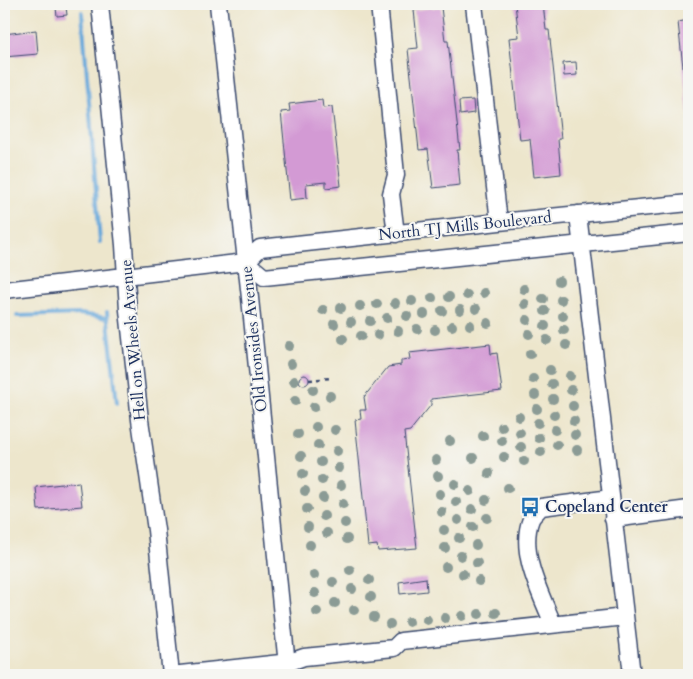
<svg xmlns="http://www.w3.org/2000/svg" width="693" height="679" font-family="Cardo,serif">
<rect width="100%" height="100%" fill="#f6f6f2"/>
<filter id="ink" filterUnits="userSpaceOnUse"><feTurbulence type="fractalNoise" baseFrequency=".02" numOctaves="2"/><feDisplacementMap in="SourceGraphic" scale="10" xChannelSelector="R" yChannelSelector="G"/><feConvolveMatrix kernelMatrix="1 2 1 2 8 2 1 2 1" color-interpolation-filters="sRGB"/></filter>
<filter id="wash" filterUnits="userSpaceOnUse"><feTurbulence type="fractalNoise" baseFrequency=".0096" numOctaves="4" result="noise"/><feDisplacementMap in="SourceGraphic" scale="20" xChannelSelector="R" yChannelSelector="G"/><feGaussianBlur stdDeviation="1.12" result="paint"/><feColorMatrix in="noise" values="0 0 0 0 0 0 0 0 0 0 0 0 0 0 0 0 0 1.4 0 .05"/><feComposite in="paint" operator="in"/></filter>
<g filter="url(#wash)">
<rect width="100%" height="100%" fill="#ede6cc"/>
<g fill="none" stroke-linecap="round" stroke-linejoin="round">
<path stroke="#66a7da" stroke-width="4" d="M82,12L100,242
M107,312L117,403
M17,316L80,314L107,318"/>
</g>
<g id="blocks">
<path fill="#d39ad4" d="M515,4H543L546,30H549L561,139H558L561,174L534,177L530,139L520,140L509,38L519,37Z
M66,7L67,15L57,16L56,8Z
M441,7L445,41H448L460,150H457L460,185L433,188L428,149L419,150L408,49L418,48L414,10Z
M689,20V113H688L678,22Z
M36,30L38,54L4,57V34Z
M576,62L577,75L564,76L563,63Z
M322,100L323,108L332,107L341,186L326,188V182L306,184L307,198L290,200L281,112L290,111L289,104Z
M473,100L474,113L460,115L459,101Z
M490,344L491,354L497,353L502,391L431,399V405L410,431L404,432L417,548L378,551L377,545L368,546L355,420L361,419L360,410H366L364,397L388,367L401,365V360L410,359L409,353Z
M299 380a5 5 0 1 1 10 0a5 5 0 1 1-10 0Z
M79,482L82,506L38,510L36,487Z
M426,578L427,591L400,594L399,582Z"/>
</g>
</g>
<g filter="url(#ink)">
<use href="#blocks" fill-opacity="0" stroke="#3a4a6e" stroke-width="1"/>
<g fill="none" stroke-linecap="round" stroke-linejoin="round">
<defs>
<path id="minor" d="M100,4L124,245L128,310L140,420L156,530L171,675L290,662L304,657L394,648L401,641L625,617
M218,4L250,298L288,675
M379,4L396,175L391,194L396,234
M474,4L499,222
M578,214L632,675
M246,262L264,277L689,233
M4,290L246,262L260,248L499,222L689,203
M613,519L689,509
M553,624C541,594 518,552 531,519C533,515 538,511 541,507L611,498"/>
</defs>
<use href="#minor" stroke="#3a4a6e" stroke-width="19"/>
<path stroke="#3a4a6e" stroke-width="2.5" stroke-dasharray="4 4" stroke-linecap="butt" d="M309,380L332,378"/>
<use href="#minor" stroke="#fff" stroke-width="16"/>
</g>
<g fill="#8b9b95">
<circle cx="559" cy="281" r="5"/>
<circle cx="524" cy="289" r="5"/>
<circle cx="484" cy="293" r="5"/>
<circle cx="467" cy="295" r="5"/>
<circle cx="449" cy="297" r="5"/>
<circle cx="432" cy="298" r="5"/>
<circle cx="543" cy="299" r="5"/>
<circle cx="561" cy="300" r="5"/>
<circle cx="412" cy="301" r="5"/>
<circle cx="395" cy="303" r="5"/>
<circle cx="377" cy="304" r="5"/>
<circle cx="525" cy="304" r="5"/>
<circle cx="360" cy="306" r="5"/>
<circle cx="341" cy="308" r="5"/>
<circle cx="476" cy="309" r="5"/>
<circle cx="323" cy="310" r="5"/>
<circle cx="460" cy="310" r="5"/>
<circle cx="442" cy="311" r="5"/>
<circle cx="545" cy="311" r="5"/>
<circle cx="424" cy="314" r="5"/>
<circle cx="407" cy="316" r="5"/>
<circle cx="563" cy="316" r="5"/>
<circle cx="387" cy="318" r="5"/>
<circle cx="527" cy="320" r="5"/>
<circle cx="370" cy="321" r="5"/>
<circle cx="351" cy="322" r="5"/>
<circle cx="488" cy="323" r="5"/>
<circle cx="334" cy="324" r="5"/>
<circle cx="470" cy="325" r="5"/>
<circle cx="452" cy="326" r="5"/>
<circle cx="545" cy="326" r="5"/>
<circle cx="417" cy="329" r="5"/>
<circle cx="435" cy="330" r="5"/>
<circle cx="564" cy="330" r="5"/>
<circle cx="398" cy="331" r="5"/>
<circle cx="529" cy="334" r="5"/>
<circle cx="378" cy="335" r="5"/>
<circle cx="361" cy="336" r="5"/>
<circle cx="343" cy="339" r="5"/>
<circle cx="547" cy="340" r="5"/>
<circle cx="566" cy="345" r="5"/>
<circle cx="289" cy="346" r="5"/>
<circle cx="530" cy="354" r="5"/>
<circle cx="291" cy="364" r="5"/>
<circle cx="550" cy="370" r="5"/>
<circle cx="570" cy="376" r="5"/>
<circle cx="533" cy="379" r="5"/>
<circle cx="294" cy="381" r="5"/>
<circle cx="552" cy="384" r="5"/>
<circle cx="313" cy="390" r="5"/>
<circle cx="571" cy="390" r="5"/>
<circle cx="535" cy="395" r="5"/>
<circle cx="330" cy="396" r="5"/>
<circle cx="553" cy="399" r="5"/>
<circle cx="295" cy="401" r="5"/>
<circle cx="573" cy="406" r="5"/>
<circle cx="314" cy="407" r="5"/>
<circle cx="537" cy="409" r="5"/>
<circle cx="554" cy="415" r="5"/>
<circle cx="519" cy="417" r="5"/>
<circle cx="574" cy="421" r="5"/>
<circle cx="538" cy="423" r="5"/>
<circle cx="316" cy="427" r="5"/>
<circle cx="502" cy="427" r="5"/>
<circle cx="335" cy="430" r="5"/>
<circle cx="555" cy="430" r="5"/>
<circle cx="520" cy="433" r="5"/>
<circle cx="298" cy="434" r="5"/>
<circle cx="575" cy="435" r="5"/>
<circle cx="483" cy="436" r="5"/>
<circle cx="539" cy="438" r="5"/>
<circle cx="450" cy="441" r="5"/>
<circle cx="502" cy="441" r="5"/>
<circle cx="318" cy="445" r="5"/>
<circle cx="557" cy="445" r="5"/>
<circle cx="521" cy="447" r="5"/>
<circle cx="577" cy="450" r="5"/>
<circle cx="337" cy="451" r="5"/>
<circle cx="541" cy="452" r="5"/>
<circle cx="301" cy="456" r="5"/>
<circle cx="504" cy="457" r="5"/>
<circle cx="473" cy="458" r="5"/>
<circle cx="436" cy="460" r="5"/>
<circle cx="524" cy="461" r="5"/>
<circle cx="321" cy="462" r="5"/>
<circle cx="339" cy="468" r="5"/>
<circle cx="489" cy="473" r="5"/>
<circle cx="303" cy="474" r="5"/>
<circle cx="438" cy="476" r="5"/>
<circle cx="322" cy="480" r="5"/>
<circle cx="455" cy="484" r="5"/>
<circle cx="341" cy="485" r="5"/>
<circle cx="508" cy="488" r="5"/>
<circle cx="305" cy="491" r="5"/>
<circle cx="470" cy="491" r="5"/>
<circle cx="440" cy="494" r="5"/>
<circle cx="323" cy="498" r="5"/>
<circle cx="486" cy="500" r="5"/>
<circle cx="456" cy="502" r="5"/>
<circle cx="343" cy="504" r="5"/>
<circle cx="307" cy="509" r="5"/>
<circle cx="472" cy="509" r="5"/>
<circle cx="442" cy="512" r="5"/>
<circle cx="324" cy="516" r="5"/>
<circle cx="487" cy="518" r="5"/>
<circle cx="458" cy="520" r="5"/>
<circle cx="345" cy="523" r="5"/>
<circle cx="308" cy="527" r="5"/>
<circle cx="473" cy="527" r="5"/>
<circle cx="444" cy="530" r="5"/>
<circle cx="327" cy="533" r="5"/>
<circle cx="459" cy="538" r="5"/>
<circle cx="347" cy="539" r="5"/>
<circle cx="310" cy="545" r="5"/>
<circle cx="476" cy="545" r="5"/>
<circle cx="445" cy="548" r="5"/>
<circle cx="461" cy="556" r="5"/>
<circle cx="477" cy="563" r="5"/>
<circle cx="446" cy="567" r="5"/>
<circle cx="350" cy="570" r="5"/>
<circle cx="463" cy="574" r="5"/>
<circle cx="314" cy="575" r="5"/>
<circle cx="369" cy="580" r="5"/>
<circle cx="479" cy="581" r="5"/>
<circle cx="333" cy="582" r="5"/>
<circle cx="352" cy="589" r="5"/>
<circle cx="315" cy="593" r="5"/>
<circle cx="371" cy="597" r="5"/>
<circle cx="335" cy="603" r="5"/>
<circle cx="354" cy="610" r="5"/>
<circle cx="317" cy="612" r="5"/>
<circle cx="496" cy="613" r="5"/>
<circle cx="479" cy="614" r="5"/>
<circle cx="462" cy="616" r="5"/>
<circle cx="374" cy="617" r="5"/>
<circle cx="445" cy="618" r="5"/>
<circle cx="427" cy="620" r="5"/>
<circle cx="409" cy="622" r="5"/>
<circle cx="390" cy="624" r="5"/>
</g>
</g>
<defs>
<symbol id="bus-bare" viewBox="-9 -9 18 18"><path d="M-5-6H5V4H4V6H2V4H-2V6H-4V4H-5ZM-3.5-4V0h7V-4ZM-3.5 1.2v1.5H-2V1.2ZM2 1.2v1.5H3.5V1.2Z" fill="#1f6fb2" stroke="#f6f6f2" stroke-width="2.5" paint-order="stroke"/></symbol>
</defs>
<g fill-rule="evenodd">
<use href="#bus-bare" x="516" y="493" width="28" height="28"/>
</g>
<g text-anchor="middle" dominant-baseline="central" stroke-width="4" stroke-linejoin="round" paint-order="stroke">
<g font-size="16" fill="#1b2f5e" stroke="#f6f6f2">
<text transform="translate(465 226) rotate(-6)">North TJ Mills Boulevard</text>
<text transform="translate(254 339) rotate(-96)">Old Ironsides Avenue</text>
<text transform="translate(133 340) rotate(-95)">Hell on Wheels Avenue</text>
</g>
<g font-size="16" font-weight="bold" fill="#1b2f5e" stroke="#f6f6f2" text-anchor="start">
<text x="545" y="507">Copeland Center</text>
</g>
</g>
<rect width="693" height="679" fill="none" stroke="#f6f6f2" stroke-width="20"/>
</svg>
